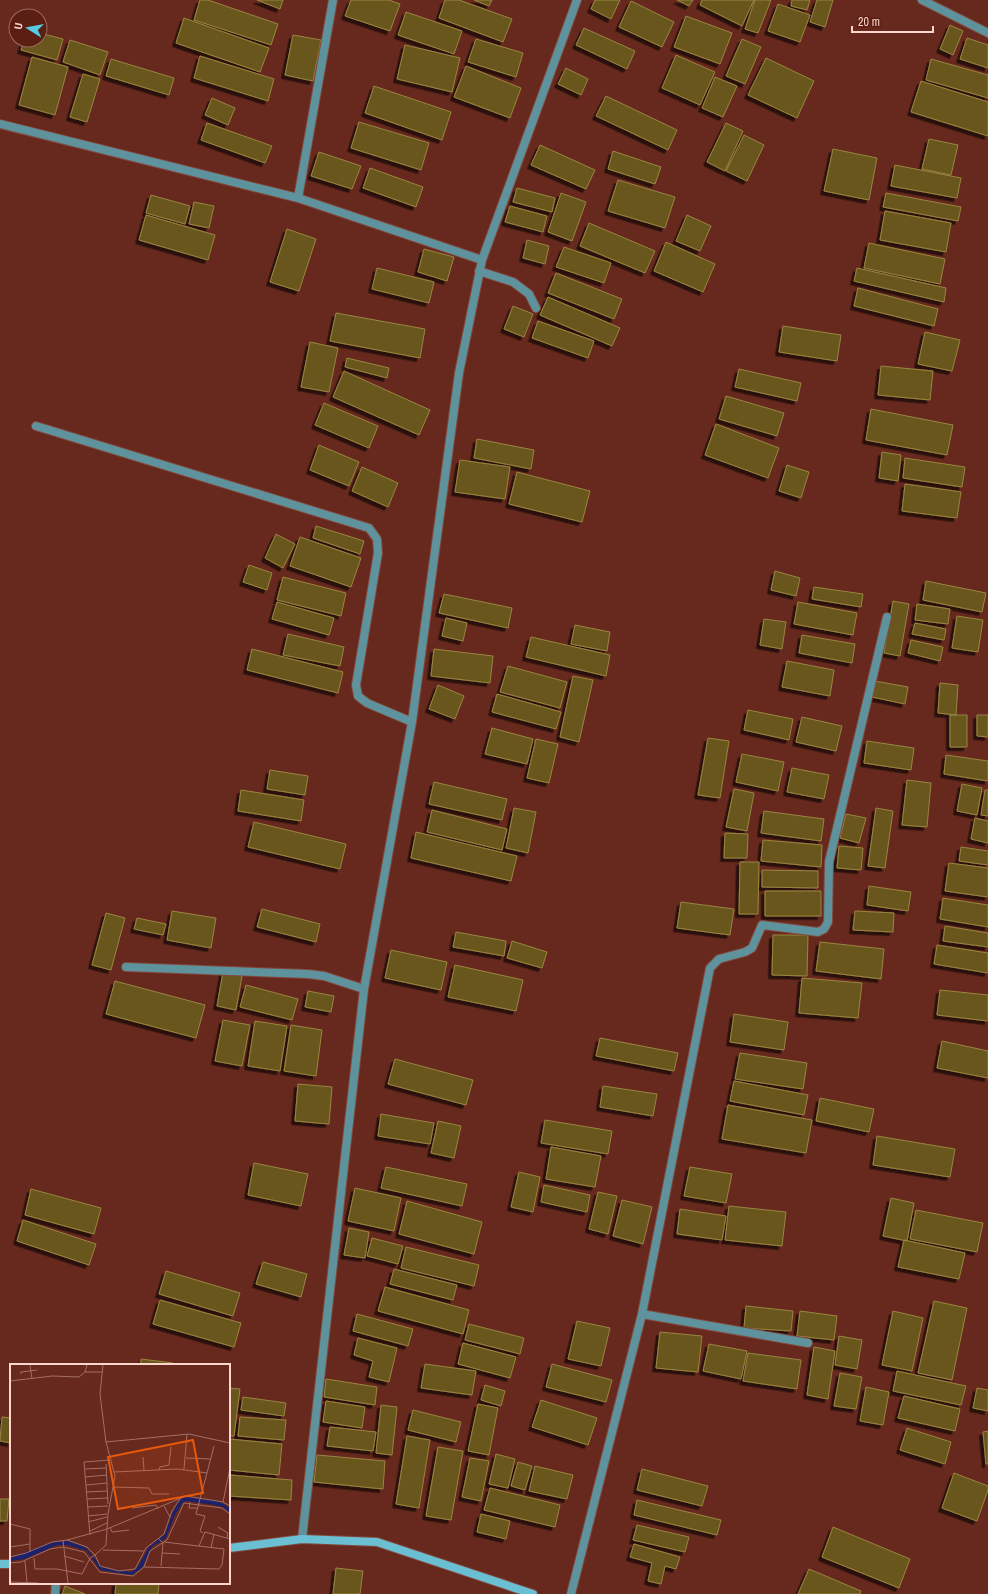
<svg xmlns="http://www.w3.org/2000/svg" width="988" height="1594" font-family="'Archivo Narrow',sans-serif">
<defs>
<filter id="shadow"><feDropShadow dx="-3.5" dy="3.5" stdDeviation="0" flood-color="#0009"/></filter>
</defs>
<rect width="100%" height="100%" fill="#67291d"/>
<path fill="#67571f" stroke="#9a8540" filter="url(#shadow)" d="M200,0H208L278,24L271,45L194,20Z
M257,0H283L280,9Z
M351,0H389L400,4L390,31L345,16Z
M445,0H459L512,19L503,42L439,18Z
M474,0H492L489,6Z
M595,0H620L611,19L591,9Z
M677,0H693L689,6Z
M702,0H754L742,26L700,5Z
M755,0H771L758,33L745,29Z
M792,0H810L807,10L791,6Z
M817,0H833L825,27L810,22Z
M631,1L674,22L662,47L619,27Z
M778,4L810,15L800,42L768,31Z
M406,12L462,31L454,54L398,35Z
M686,16L732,33L720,64L674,47Z
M184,18L269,48L260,72L176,43Z
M950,25L963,31L953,55L940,49Z
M584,28L635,51L627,69L576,45Z
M40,33L63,39L57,60L21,50L24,40H40Z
M293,35L321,40L313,81L285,75Z
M967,38L988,45V68L960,59Z
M476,39L523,53L516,77L468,62Z
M742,39L761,47L745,84L726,76Z
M70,40L108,52L100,75L63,62Z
M405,45L460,58L452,92L397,79Z
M676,55L715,72L700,105L662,88Z
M200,56L274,79L268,101L194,78Z
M32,57L68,67L55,115L19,105Z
M766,58L814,81L797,118L748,95Z
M111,59L174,78L169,95L106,76Z
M931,59L988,75V98L926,80Z
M466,66L521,88L510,118L454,97Z
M566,68L588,79L581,95L558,84Z
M83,74L100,79L87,122L70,117Z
M715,77L737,86L723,117L702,108Z
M921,81L988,102V136L911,112Z
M374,86L451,112L442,140L365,113Z
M606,96L677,130L668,150L596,116Z
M212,98L235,108L228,125L205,115Z
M359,122L429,143L421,170L351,148Z
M207,123L272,146L265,163L201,140Z
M726,123L743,131L725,171L707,162Z
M744,135L764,145L747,181L726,171Z
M929,139L958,145L951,175L922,169Z
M540,145L595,170L586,189L531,165Z
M833,149L877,158L869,200L824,191Z
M613,151L661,167L655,184L608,169Z
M319,152L361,166L352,189L311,176Z
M895,165L961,178L957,198L891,186Z
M370,168L423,187L416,207L363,188Z
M618,180L675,197L665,228L608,211Z
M517,188L555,198L552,212L513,202Z
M561,193L586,202L572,241L548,232Z
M886,193L961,207L958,221L883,207Z
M151,195L190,206L185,224L146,213Z
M194,202L214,206L209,228L189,224Z
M510,206L547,216L543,232L505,222Z
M885,211L951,223L946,252L880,240Z
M146,215L215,235L208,260L139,240Z
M687,215L711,226L700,251L676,241Z
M589,223L655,251L645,273L580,246Z
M287,229L316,239L299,291L270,282Z
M527,240L549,246L545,264L523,258Z
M666,242L715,264L703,292L654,271Z
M869,243L945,259L940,284L864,268Z
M564,247L611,263L604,283L556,267Z
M424,249L454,257L447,281L418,272Z
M377,268L434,282L429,303L372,289Z
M857,268L946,288L944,302L854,281Z
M556,273L622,299L614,319L548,293Z
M858,288L938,309L934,326L854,306Z
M548,297L620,328L612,346L540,315Z
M513,306L533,314L524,337L504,329Z
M336,313L425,329L420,358L330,341Z
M538,321L594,341L588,358L532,338Z
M783,326L841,335L837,361L779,352Z
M925,332L960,340L952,371L918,364Z
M310,342L338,348L329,392L301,387Z
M347,358L389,368L387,378L345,367Z
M881,366L933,371L930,400L878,395Z
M739,369L801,383L797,401L735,387Z
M344,371L430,410L419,435L333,397Z
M726,396L784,413L777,436L719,419Z
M324,403L378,426L369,448L315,425Z
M871,409L953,425L947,455L866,440Z
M716,424L779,448L768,478L705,455Z
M477,439L534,450L531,469L474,458Z
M319,445L359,462L349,486L310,470Z
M882,452L901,455L898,481L879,478Z
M905,458L965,467L962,487L903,478Z
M460,460L510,467L505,499L455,492Z
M787,465L809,472L801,498L779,491Z
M362,467L398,483L388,507L352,491Z
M517,472L590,491L582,522L509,504Z
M905,484L961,492L957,518L902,511Z
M316,526L364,541L360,554L313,538Z
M276,534L295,544L283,568L265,558Z
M300,537L361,558L351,587L290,566Z
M249,565L272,573L267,590L243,582Z
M775,571L800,578L796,596L771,590Z
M283,577L346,593L341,616L277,600Z
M926,581L986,593L982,612L923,600Z
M814,587L863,594L861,607L812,599Z
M444,594L512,608L508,628L439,613Z
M893,601L909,604L900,656L884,653Z
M277,602L334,618L329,635L272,619Z
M798,602L857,613L853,635L794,624Z
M917,604L950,609L948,624L915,620Z
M957,616L983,620L978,652L952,648Z
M446,618L467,623L463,641L442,636Z
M764,619L786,622L782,649L760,645Z
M915,623L946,629L944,640L912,634Z
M575,625L610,632L607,651L571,644Z
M288,634L344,647L340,666L283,655Z
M802,635L855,644L852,663L799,653Z
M531,637L610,655L606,676L526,657Z
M911,640L943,647L940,661L908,653Z
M252,649L343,672L338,693L247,670Z
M434,649L493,656L490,683L431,676Z
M787,661L834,670L830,696L782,687Z
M508,666L567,682L560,708L500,692Z
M573,676L593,680L579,742L560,737Z
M875,681L908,687L905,704L872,697Z
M940,683L958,685L956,715L938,713Z
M438,685L464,696L455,719L429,709Z
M497,694L561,712L556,729L492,712Z
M748,710L793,719L789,740L744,730Z
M950,715H967V747H950Z
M977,715H988V737L977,736Z
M802,717L842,726L836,751L796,742Z
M492,728L533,739L527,764L485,754Z
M708,738L729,741L720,798L698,795Z
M536,739L558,744L549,783L527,778Z
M867,741L914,748L911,770L864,763Z
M742,754L784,762L778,791L736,782Z
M946,755L988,761V781L944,774Z
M792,768L829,775L824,799L787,792Z
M270,770L308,776L305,795L267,789Z
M907,780L931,783L927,827L902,825Z
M434,782L507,799L502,820L429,804Z
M962,784L982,788L977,815L957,811Z
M734,789L754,793L747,831L726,827Z
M241,790L304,800L301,821L238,811Z
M985,790H988V816L981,815Z
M514,808L536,812L528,853L506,848Z
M876,808L893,811L885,868L868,866Z
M432,810L507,829L502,850L427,832Z
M764,811L824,819L821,841L761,833Z
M846,814L866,818L859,843L840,838Z
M975,818L988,821V843L971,839Z
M254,822L346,844L340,869L248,847Z
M416,832L517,856L511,881L411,858Z
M725,833L748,834L747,858H724Z
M763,840L822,845L821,867L761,861Z
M839,846L863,848L861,870L837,868Z
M961,847L988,851V865L959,861Z
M740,862H759L758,914H739Z
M949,863L988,868V897L945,891Z
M762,870L818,871V888L762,887Z
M869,886L911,892L908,911L867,905Z
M765,891H821V916H765Z
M943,898L988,905V927L940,919Z
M681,902L734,909L730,935L677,928Z
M262,909L320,924L316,942L257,927Z
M172,911L216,918L211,948L167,940Z
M855,911L894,913L893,932L853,930Z
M106,913L125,918L111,970L92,965Z
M137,918L166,924L163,935L134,929Z
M945,926L988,933V947L943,941Z
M456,932L506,941L504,956L453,947Z
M773,935H808L807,976L772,975Z
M512,941L547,952L542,968L507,958Z
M820,942L884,949L881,979L816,971Z
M937,945L988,953V973L934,964Z
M391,950L447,962L441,990L385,978Z
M455,965L523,980L516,1011L448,997Z
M223,972L242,976L236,1010L217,1006Z
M802,978L862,983L858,1018L799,1013Z
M115,981L205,1005L196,1038L106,1014Z
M246,985L298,999L292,1020L240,1007Z
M940,990L988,995V1021L937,1015Z
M308,991L334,996L331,1012L305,1007Z
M734,1014L788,1022L784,1050L730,1042Z
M223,1020L250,1025L242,1066L215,1061Z
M255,1021L287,1026L280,1071L248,1066Z
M291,1025L322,1030L316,1076L284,1071Z
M600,1038L678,1053L674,1071L596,1056Z
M942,1041L988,1051V1078L937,1068Z
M740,1053L807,1063L803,1089L735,1079Z
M395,1059L473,1080L466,1105L388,1084Z
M734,1081L808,1095L804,1115L730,1101Z
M298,1084L332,1087L329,1124L295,1121Z
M603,1086L657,1094L653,1116L600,1107Z
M820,1098L874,1109L869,1132L816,1121Z
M728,1105L812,1120L806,1153L722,1139Z
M381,1114L434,1123L430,1144L378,1136Z
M545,1120L612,1131L608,1154L541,1143Z
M438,1121L461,1126L454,1158L431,1153Z
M877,1136L955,1149L950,1177L873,1165Z
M551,1147L601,1156L595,1187L546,1179Z
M254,1163L308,1174L301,1206L248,1195Z
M386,1167L467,1184L462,1206L381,1188Z
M690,1167L732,1174L726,1203L684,1196Z
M519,1172L540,1177L533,1212L511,1207Z
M544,1185L590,1195L587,1212L541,1202Z
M355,1188L401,1198L394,1231L348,1221Z
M31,1189L101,1208L94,1234L25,1215Z
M598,1192L617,1196L608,1234L589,1229Z
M891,1198L914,1203L907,1241L883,1236Z
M622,1200L652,1207L643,1244L613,1236Z
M407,1201L482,1222L474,1254L399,1234Z
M729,1206L786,1212L782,1246L725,1240Z
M680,1209L726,1216L722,1240L677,1234Z
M916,1210L983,1223L977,1252L910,1239Z
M23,1220L96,1244L89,1265L17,1241Z
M349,1228L369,1232L365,1258L344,1255Z
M372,1238L403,1246L398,1264L367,1256Z
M904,1240L965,1253L959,1279L898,1267Z
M406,1247L479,1265L474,1286L401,1268Z
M263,1262L307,1274L301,1297L256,1284Z
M394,1269L457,1285L453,1300L390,1284Z
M166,1271L240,1293L233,1316L159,1294Z
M385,1287L469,1310L463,1334L378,1311Z
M160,1300L241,1323L234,1347L153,1324Z
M934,1301L967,1308L952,1380L918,1373Z
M746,1306L793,1311L791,1331L744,1328Z
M800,1311L837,1316L834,1340L797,1336Z
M893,1311L923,1318L912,1371L882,1365Z
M357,1314L413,1329L408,1346L353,1331Z
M577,1321L610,1328L601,1366L568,1359Z
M469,1324L524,1338L520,1354L465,1340Z
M660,1332L702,1336L698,1372L656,1368Z
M839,1336L862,1340L857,1369L835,1365Z
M358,1338L397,1348L389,1382L369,1377L373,1361L354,1355Z
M463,1343L516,1357L510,1378L458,1364Z
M709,1344L747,1351L741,1379L703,1371Z
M814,1347L835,1351L828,1399L807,1395Z
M748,1353L801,1360L797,1389L743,1381Z
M141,1359L173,1363V1365H141Z
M425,1364L476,1371L472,1395L421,1388Z
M552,1364L612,1380L606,1402L546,1387Z
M897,1371L966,1386L961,1405L893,1391Z
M840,1373L862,1377L856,1409L834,1406Z
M326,1379L377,1387L375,1405L324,1397Z
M485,1385L505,1391L501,1406L481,1400Z
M866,1387L889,1392L883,1425L860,1421Z
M229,1388L240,1389L234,1436H229Z
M977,1388L988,1390V1411L973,1408Z
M904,1396L960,1409L955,1431L898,1418Z
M243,1397L286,1403L284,1416L241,1410Z
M541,1400L597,1418L588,1445L532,1427Z
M326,1401L365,1407L362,1428L323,1422Z
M478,1404L498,1408L489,1455L468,1451Z
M381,1405L397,1407L392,1455L376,1453Z
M413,1410L461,1422L456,1442L408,1430Z
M2,1417L11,1418V1443L0,1441Z
M240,1417L286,1420L284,1440L238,1436Z
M330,1427L376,1432L373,1451L327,1446Z
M907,1428L951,1442L945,1464L900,1450Z
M988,1431V1464H986L983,1432Z
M407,1436L430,1440L419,1508L396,1504Z
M229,1439L282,1444L279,1475L229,1470Z
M438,1447L463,1451L451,1520L426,1516Z
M496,1454L515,1459L508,1488L489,1484Z
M317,1455L385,1461L383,1489L314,1482Z
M470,1458L489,1461L481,1501L462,1497Z
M518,1462L532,1466L525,1490L511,1486Z
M535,1466L573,1475L567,1499L529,1491Z
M642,1469L708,1486L702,1506L637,1490Z
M954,1473L988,1486V1490L977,1521L942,1508Z
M229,1475L292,1480L291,1500L229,1496Z
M490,1488L560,1505L555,1527L484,1510Z
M0,1499H9L7,1521H0Z
M637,1500L721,1520L717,1535L634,1515Z
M481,1514L510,1521L506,1539L477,1532Z
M637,1525L689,1537L685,1552L633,1540Z
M833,1527L910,1559L899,1588L822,1557Z
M634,1544L680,1557L676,1569L665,1566L661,1584L648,1581L652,1563L630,1557Z
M336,1568L363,1571L360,1594H333Z
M809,1569L861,1591L860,1594H798Z
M116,1583H159L158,1594H115Z
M65,1586L85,1594H62Z"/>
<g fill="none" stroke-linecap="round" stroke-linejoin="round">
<defs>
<path id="street" d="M922,0L988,33
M0,124L298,198L482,260
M298,198L333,0
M479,271L513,282L529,294L536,308
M36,426L369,528L377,539L378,553L356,685L358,696L367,703L412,722
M126,967L308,974L324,976L364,989
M642,1314L808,1343
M302,1539L364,989L412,722L459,373L482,260L577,0
M55,1594L56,1583
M571,1594L642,1314L710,968L719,959L745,952L752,948L762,925L818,932L824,929L828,922L829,862L887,617"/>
<path id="secondary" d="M229,1548L302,1539L377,1542L533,1594
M0,1564H11"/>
</defs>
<use href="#street" stroke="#82483c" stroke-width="10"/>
<use href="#secondary" stroke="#82483c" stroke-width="10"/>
<use href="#street" stroke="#5e929d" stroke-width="8"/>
<use href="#secondary" stroke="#6ac0d2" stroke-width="8"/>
</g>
<g transform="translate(10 1364)">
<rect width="220" height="220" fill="#67291d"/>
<path d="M175,133L208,137L220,144V149L213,143L204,141L177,137L173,138L165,151L156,174L142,183L132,204L122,211L90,206L77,187L57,181H47L15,195L0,197V194L39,179L58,177L75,183L93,204L121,208L127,204L139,183L155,170L162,150L169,136Z" fill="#1b216b"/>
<path fill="none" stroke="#a36e63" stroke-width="1" d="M20,1L22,15M93,1L90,30L96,78L105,112L98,150L96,181L85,191L90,202L109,207L125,205L136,184L154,170L162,147L170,135M75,8H92M11,10V8L27,6M0,17L42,12L69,13L75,8L77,1M96,78L179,70L220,79M133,93L134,106M176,94L200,95M96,100L98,140M74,105L97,104M174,105L177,70M149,106L150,103L159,101L161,83M104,108L168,105L197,109L186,150L195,152L190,167L193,169M197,109L204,82M75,113L97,111M76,121L97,119M103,123L139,124L142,130H159M76,128L98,127M77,135L98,134M180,138L179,144H187M213,138L220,104M154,142L160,153M78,143L98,142M122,144L146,141L148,145M78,152L97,150M78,158L97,153M0,160L20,165V188M100,163L102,168L119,166M208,163L218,169L217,174M80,167L97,159M80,171L74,98L100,96M149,175L153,179L151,202M53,176L58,219M189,182L195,168L220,175M0,183L20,180M201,184L204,170M93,186L134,187M152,189L170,190M54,192L74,198M0,193L16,189L42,178L57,176L97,165L176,132L213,138L220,142M24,194L25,205H47L72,210L80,194L85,191L77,183L57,176M15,197L17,219M0,199L11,198L40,185L53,183L74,188L90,208L123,212L134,203L140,187L157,176L174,139L212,144L220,150M134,203L209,205L212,201L214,185L154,178M0,218L28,219"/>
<path fill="#e8590c" fill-opacity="0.15" stroke="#e8590c" stroke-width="2" d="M183,76L193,129L108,145L98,93Z"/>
<rect width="220" height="220" fill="none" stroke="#fcd5cc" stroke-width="2"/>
</g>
<g transform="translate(28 28) rotate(281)"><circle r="19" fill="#5b1e13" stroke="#9b675d"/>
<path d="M0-3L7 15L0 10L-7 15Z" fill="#55cae0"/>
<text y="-6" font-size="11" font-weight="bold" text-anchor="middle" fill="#fcd5cc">U</text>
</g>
<path d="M852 26v6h81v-6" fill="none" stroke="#fcd5cc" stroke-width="2"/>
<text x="858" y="26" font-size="12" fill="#fcd5cc" stroke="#5b1e13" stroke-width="3" paint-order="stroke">20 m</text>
</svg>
